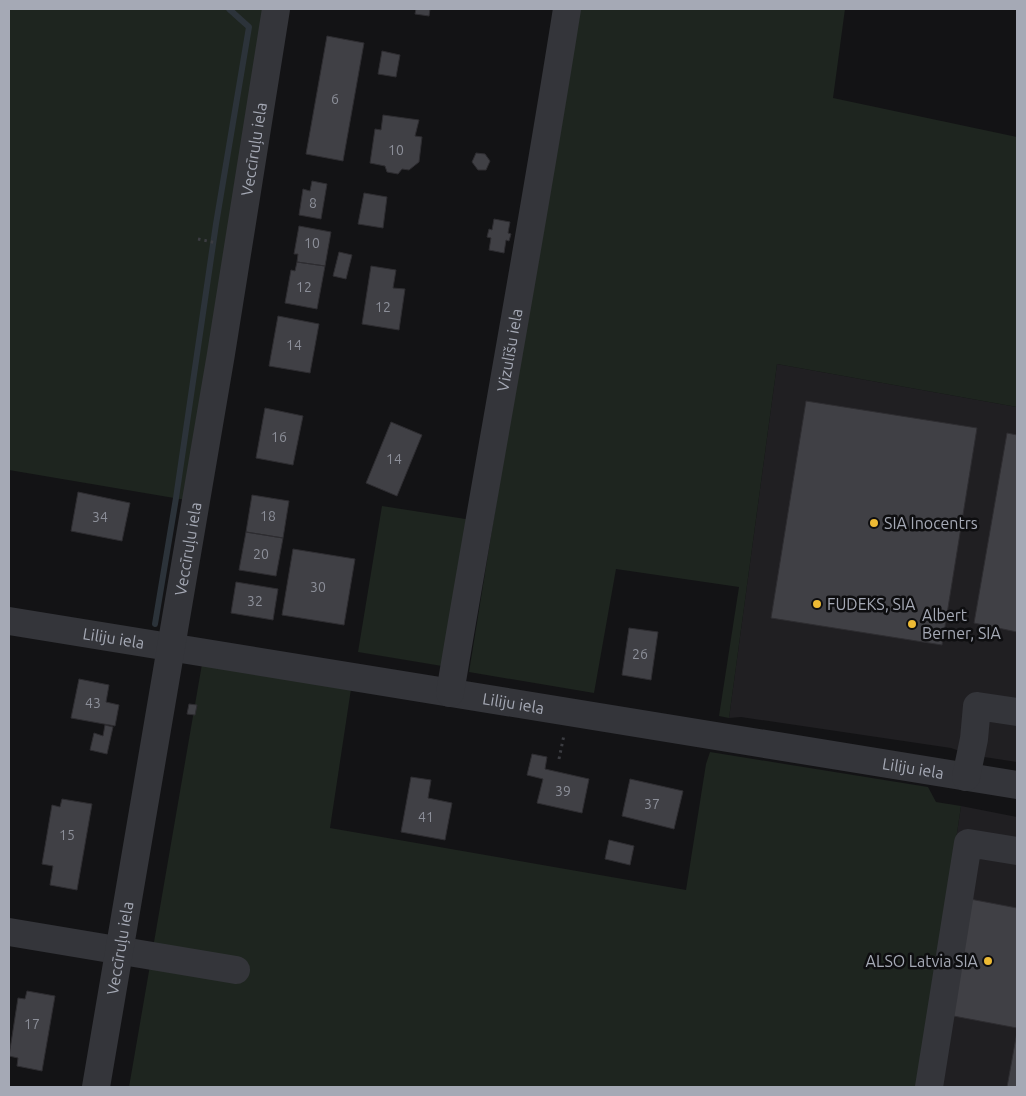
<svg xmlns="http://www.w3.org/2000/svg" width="1026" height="1096" font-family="Ubuntu,sans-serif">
<rect width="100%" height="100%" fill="#131315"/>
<path fill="#201f22" d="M777,364L1017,407V762L971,755L951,748L741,717L729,718Z
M961,806L1017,817V1087H919Z"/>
<path fill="#1e251f" d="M9,9H269L186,500L9,470Z
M576,9H845L833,98L1017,137V407L777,364L729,718L719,716L739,587L616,569L594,693L469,672Z
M382,506L472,520L448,667L358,652Z
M202,664L351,689L330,828L686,890L706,764L710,752L928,787L936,802L961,806L919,1087H129Z"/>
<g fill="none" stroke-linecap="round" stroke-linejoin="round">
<path stroke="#2c333a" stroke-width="6" d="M155,624L176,498L216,224L249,27L229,9"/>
</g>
<path fill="#404045" stroke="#2e2d31" d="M416,9H430L429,16L415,14Z
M327,36L364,43L343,161L306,154Z
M382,51L400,55L396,77L378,74Z
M383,115L419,120L415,136L422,137L419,162L409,170L402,169L398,174L387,172L385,166L370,163L375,129L381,130Z
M476,153L485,154L490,161L486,170H478L472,162Z
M312,181L327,184L321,219L299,215L303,189L310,191Z
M364,193L387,197L383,228L358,224Z
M494,219L510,222L508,233L511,234L509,241L506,240L504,253L489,250L491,238L487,237L489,229L492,230Z
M299,226L331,232L325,266L297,262L298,254H294Z
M339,252L352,255L346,279L333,276Z
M297,262L325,266L317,309L285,303L291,270L295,271Z
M371,266L396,270L393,288L405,289L399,330L362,324Z
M278,316L319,324L310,373L269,366Z
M806,401L977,428L942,645L771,618Z
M265,408L303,416L293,465L256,458Z
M391,422L422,435L397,496L366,483Z
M1007,433L1017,435V632L974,623Z
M78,492L130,503L122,541L71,531Z
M252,495L289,501L283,538L246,532Z
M246,532L283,538L276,576L239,570Z
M293,549L355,559L344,625L282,615Z
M236,582L278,589L273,620L231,613Z
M629,628L658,632L651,680L622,675Z
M79,679L109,685L106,702L119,705L115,726L71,718Z
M189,704L197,705L195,715L187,714Z
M105,725L113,727L107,754L90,750L94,733L103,736Z
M532,754L547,757L545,769L589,779L582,813L537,803L543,779L527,775Z
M411,777L431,780L428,798L452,803L445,840L401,832Z
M630,779L683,791L674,829L622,816Z
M62,799L92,804L77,890L50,885L53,866L42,864L52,805L60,807Z
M609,840L634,846L630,865L605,859Z
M970,899L1017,908V1028L948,1015Z
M27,991L55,996L42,1071L17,1066L18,1058L9,1056L18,998L25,999Z
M1017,1032V1087H1007Z"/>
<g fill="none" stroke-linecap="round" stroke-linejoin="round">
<path stroke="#3b3c41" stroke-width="3" stroke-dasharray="2.5 4" stroke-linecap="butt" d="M198,239L217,243
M559,759L564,735"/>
<g stroke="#34353a" stroke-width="28">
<path id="s1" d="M9,621L1017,785"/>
<path id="s2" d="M450,693C488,465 531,237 567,9"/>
<path d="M966,777L974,739L977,706L1017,712"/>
<path d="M9,932L236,970"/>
<path id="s3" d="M96,1087L221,354L276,9"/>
<path d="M929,1087L968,843L1017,851"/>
</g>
</g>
<g fill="#edba34" stroke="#0e0e10" stroke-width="2">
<circle cx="874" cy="523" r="5"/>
<circle cx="817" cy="604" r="5"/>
<circle cx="912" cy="624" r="5"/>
<circle cx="988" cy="961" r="5"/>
</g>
<g text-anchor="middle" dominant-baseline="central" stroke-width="5" stroke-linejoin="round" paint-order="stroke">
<g font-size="14" fill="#8c8f99">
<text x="335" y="99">6</text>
<text x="396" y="150">10</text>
<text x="313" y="203">8</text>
<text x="312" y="243">10</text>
<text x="304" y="287">12</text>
<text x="383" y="307">12</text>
<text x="294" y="345">14</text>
<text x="279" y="437">16</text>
<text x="394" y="459">14</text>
<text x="268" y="516">18</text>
<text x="100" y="517">34</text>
<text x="261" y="554">20</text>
<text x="318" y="587">30</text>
<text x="255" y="601">32</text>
<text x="640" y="654">26</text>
<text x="93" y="703">43</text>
<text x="563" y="791">39</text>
<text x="652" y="804">37</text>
<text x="426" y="817">41</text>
<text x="67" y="835">15</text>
<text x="32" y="1024">17</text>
</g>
<g font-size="16" fill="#a5a9b5" stroke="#0e0e10">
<text stroke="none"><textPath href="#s3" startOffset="951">Veccīruļu iela</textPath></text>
<text stroke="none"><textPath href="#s2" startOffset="348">Vizulīšu iela</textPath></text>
<text stroke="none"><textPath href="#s3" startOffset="546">Veccīruļu iela</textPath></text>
<text stroke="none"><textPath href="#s1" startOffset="106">Liliju iela</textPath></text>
<text stroke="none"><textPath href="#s1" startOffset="511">Liliju iela</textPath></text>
<text stroke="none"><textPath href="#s1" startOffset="916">Liliju iela</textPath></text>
<text stroke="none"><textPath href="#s3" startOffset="141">Veccīruļu iela</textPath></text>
</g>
<g font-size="16" fill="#a5a9b5" stroke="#0e0e10" text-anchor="start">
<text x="884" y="523">SIA Inocentrs</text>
<text x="827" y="604">FUDEKS, SIA</text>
<text x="922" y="615">Albert<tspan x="922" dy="18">Berner, SIA</tspan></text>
<text x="978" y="961" text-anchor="end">ALSO Latvia SIA</text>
</g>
</g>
<rect width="1026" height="1096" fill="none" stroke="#a5a9b5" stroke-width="20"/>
</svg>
